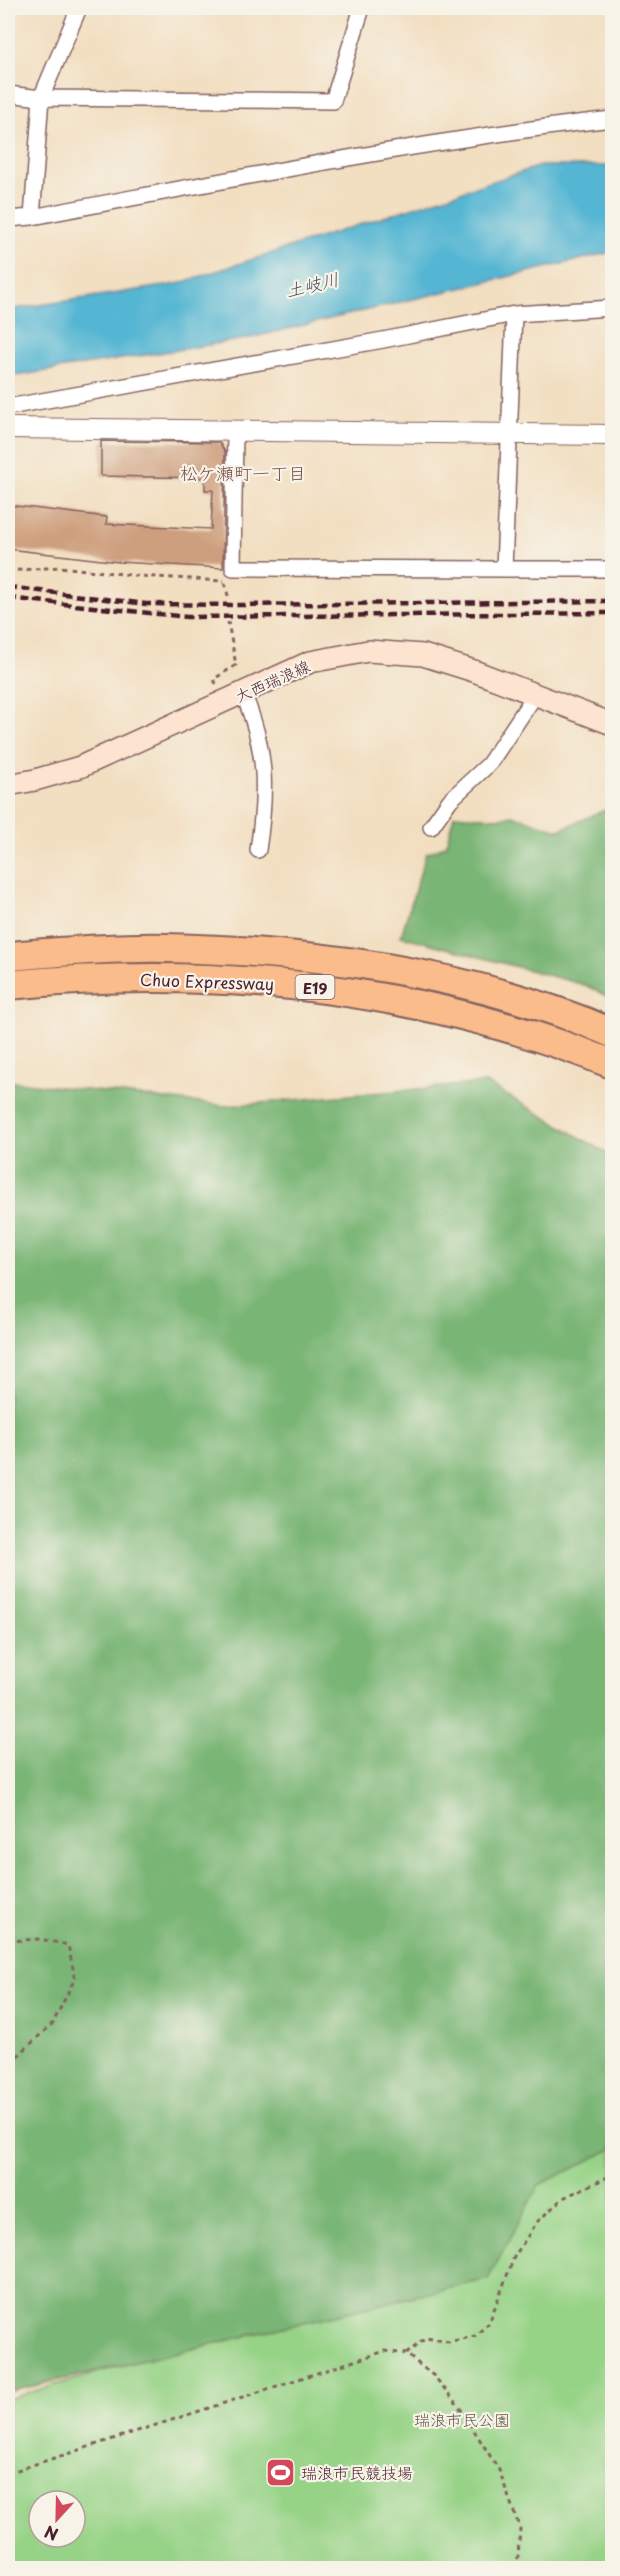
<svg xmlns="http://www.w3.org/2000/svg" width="620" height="2576" font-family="'Playpen Sans','Klee One',sans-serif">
<rect width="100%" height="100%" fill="#f7f3e8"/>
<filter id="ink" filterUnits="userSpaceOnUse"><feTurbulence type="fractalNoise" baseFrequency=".0167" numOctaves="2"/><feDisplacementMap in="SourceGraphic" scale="12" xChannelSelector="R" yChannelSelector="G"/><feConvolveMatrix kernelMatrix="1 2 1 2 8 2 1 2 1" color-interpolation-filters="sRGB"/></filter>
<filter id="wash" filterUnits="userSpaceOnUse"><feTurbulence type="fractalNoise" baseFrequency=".008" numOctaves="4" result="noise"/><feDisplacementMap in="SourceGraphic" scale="24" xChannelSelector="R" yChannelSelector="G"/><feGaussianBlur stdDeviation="1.35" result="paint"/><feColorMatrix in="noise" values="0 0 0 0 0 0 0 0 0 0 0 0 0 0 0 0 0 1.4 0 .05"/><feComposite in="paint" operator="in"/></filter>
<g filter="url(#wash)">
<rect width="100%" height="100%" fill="#f2dec0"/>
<path fill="#97d387" stroke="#707959" stroke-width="1.5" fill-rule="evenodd" d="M612,2135V2568H8V2399L424,2276L518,2158ZM39,2501H75V2537H39Z"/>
<path fill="#79b574" stroke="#626a50" stroke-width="1.5" d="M612,807V999L585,985L401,936L426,854L446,845L454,815L500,818L512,815L559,830Z
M8,1081L227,1106L486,1083L612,1156V2149L539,2185L488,2279L8,2392Z"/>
<path fill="#55b6d3" stroke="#506a7f" stroke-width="1.5" d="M540,166H612V252L245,339L8,377V310L177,284Z"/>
<g id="blocks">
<path fill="#ce9f7e" d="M101,441L219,442L225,452L223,568L119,562L8,549V505L107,517L106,524L211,529L213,490H205V478L101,476Z"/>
</g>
</g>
<g filter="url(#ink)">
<use href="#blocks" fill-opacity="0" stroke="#85625f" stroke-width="1.5"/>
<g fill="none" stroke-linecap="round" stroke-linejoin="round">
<defs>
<path id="minor" d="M8,94L41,98L333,101L362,8
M32,217L41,98L79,8
M8,219L32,217C224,181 417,141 612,119
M514,314L504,569H612
M8,407L383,340L514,314L612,308
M235,432L233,568L504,569
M243,693C267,750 267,790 258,850
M431,827L450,800L489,764L535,695"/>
<path id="tertiary" d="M8,428L612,435"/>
<path id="secondary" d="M8,785L35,780L80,767L310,662L368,651L423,655L474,671L612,724"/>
<path id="motorway" d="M8,956C60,952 114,947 167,948C318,951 473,973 612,1033
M8,985C215,965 419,986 612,1064"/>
</defs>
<use href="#minor" stroke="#85625f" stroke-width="18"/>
<use href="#tertiary" stroke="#85625f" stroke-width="22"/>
<use href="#secondary" stroke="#85625f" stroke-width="24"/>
<use href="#motorway" stroke="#85625f" stroke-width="32"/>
<path stroke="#85625f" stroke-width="3" stroke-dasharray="4.5 4.5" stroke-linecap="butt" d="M8,571L59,567L139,576L224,581
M225,583L228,596
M216,684L214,679L236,665L228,622
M8,1941L40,1939L68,1945L75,1978L53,2023L8,2065
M8,2473L385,2351L406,2354
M517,2568L520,2529L499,2470L458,2405L434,2376L406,2354L426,2338L449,2342L475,2336L489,2323L514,2257L537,2222L563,2198L612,2175"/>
<use href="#minor" stroke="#fff" stroke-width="15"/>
<use href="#tertiary" stroke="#fff" stroke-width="20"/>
<use href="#secondary" stroke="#fde4d1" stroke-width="21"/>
<use href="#motorway" stroke="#fabc8b" stroke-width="28"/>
<path stroke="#4a1f2b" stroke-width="4.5" stroke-dasharray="9 4.5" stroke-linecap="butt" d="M8,587L146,604L237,605L612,601
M8,598L187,617L612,613"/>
</g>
</g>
<defs>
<symbol id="stadium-square" viewBox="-11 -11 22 22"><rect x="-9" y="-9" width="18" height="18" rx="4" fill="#d1495b" stroke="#f7f3e8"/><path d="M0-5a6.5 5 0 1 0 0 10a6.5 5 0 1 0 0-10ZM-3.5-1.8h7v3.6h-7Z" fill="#fff"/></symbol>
</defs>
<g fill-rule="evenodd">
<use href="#stadium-square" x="264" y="2456" width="33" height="33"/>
</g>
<g text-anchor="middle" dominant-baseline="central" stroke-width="4.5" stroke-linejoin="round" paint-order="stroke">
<rect fill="#f7f3e8" stroke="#7e5f64" stroke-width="1.5" x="295.5" y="975" width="39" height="24" rx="4.5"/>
<g font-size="15" font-weight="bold" fill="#4a1f2b">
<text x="315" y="987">E19</text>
</g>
<g font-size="16" fill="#4a1f2b" stroke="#f7f3e8">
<text transform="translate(272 680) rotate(-24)">大西瑞浪線</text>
<text transform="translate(207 981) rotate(2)">Chuo Expressway</text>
</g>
<g font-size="16" fill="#615547" stroke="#f7f3e8">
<text x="462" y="2419">瑞浪市民公園</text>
</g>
<g font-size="16" fill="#4a1f2b" stroke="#f7f3e8" text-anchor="start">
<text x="301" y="2472">瑞浪市民競技場</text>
</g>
<g font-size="18" font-style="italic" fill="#4e5466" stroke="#f7f3e8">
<text transform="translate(312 284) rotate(-13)">土岐川</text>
</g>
<g font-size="18" fill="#784c48" stroke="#f7f3e8">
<text x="243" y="472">松ケ瀬町一丁目</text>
</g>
</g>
<rect width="620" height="2576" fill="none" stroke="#f7f3e8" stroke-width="30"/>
<g transform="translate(57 2519) rotate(202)"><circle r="28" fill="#f7f3e8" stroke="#b29e9c" stroke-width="1.5"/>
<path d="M0-4.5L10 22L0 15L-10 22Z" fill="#d1495b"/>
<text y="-9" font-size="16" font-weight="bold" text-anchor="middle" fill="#4a1f2b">N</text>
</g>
</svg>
